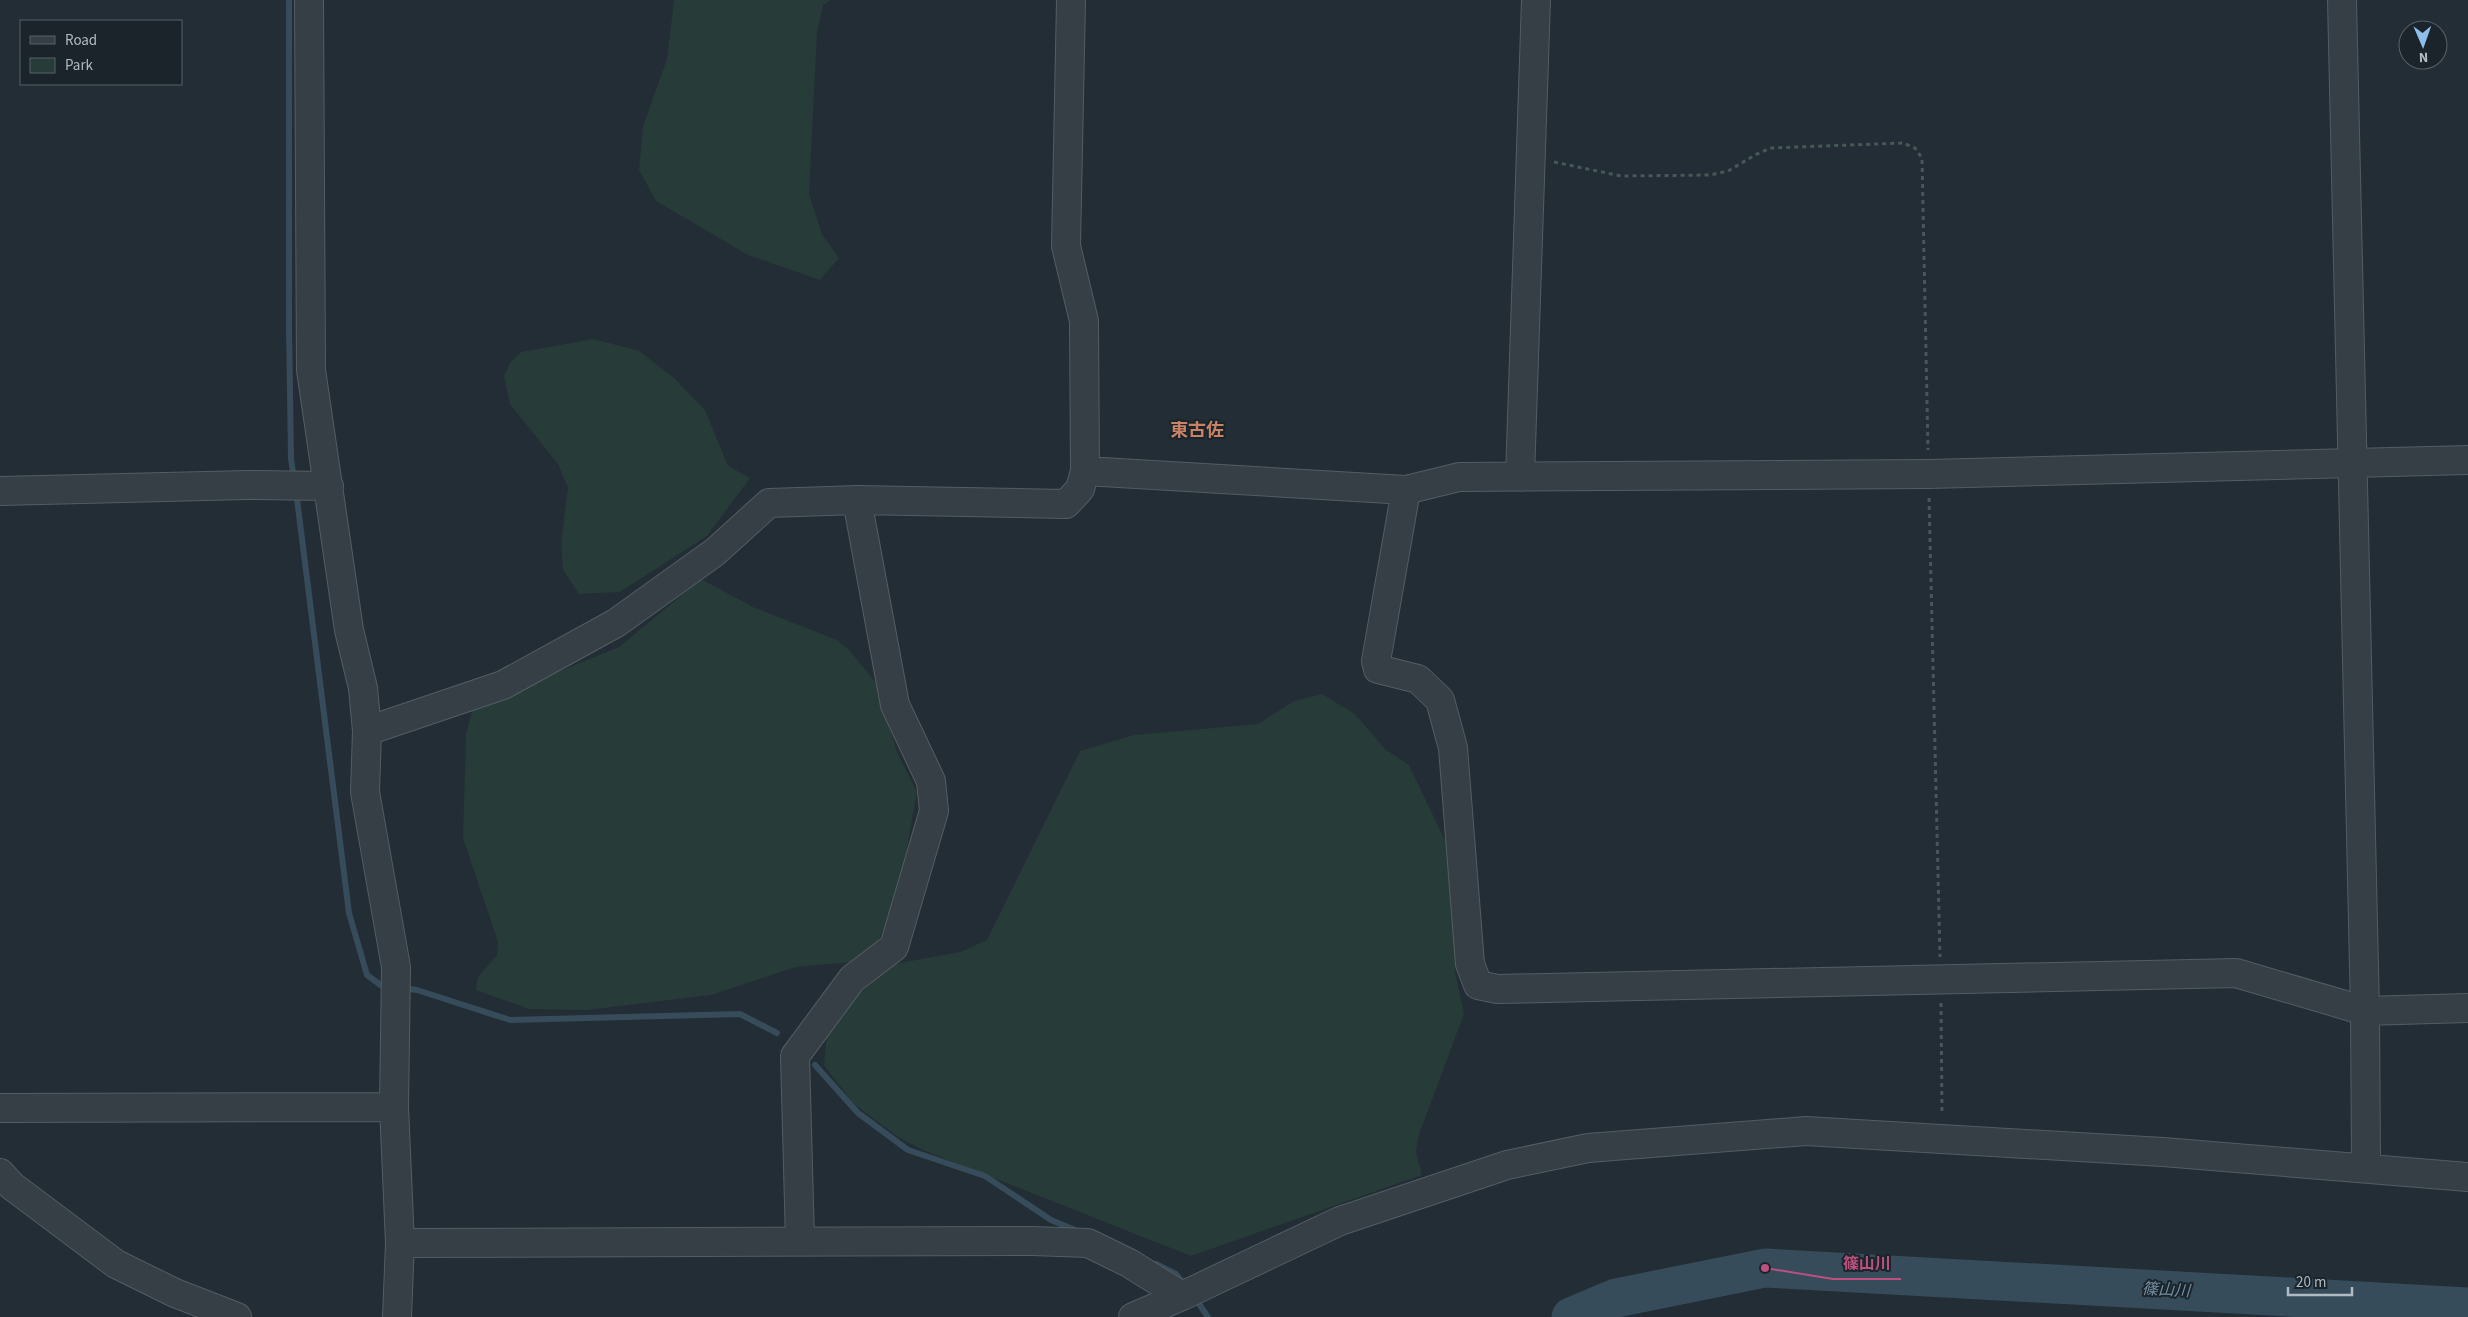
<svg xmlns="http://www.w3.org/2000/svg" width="2468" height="1317" font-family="'Source Sans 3','Noto Sans JP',sans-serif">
<rect width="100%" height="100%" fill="#232d35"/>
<path fill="#273b38" d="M674,0H831L823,5L817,33L809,194L822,234L839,258L820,280L748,255L656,201L639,170L643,126L667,59Z
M594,339L639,351L673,377L705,410L728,466L750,478L707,536L620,592L579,594L563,570L561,542L568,488L558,464L510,404L504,376L510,363L521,352Z
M701,579L753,607L837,640L849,650L877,684L897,752L917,792L899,892L876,947L852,962L796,967L711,995L587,1010L529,1009L476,990L478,977L497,955L498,942L463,838L466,734L473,707L619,647Z
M1322,694L1355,714L1385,749L1409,765L1454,859L1455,971L1464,1014L1418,1137L1416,1152L1422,1175L1191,1256L923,1150L898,1137L853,1103L824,1065L828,1021L886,970L899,963L960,952L987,940L1080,751L1134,735L1258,724L1294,701Z"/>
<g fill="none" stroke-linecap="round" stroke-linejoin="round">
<path stroke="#374c5b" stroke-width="6" d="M289,0V326L291,459L294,479
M296,491L349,913L367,975L382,986L388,987
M403,988L417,990L510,1020L740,1014L777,1033
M815,1065L858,1113L908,1150L985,1176L1051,1220L1080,1232
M1156,1264L1176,1274L1182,1282
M1195,1298L1208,1317"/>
<path stroke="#374c5b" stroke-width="39" d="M1571,1317L1616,1298L1765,1268L2468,1307"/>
<defs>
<path id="minor" d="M309,0L311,370L349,630L363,688L367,731L365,792L396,967L394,1107L400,1243L397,1317
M2342,0L2365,1011L2366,1168
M1085,471L1406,490L1459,477L1929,474L2468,460
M1520,477L1536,0
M1406,490L1376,661L1378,669L1418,679L1440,700L1453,748L1470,964L1478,985L1497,989L2236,973L2365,1011L2468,1008
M0,491L247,485L329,486
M367,731L503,685L616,623L715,552L769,503L857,500L1066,504L1080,489L1085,471L1084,321L1066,246L1071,0
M0,1108L394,1107
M0,1173L12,1186L116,1264L175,1293L237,1317
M800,1241L795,1056L852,979L894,947L934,811L931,781L895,705L857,500
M400,1243L1032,1241L1088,1243L1129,1263L1182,1296
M1133,1317L1182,1296L1340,1221L1507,1165L1588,1148L1806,1131L2163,1152L2468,1177"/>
</defs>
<use href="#minor" stroke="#535d64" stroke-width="30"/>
<path stroke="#465857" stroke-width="3" stroke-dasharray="4 4" stroke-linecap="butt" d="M1554,162L1621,176L1710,175L1728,171L1757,154L1771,148L1903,143L1915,148L1922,158L1928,450
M1929,498L1940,957
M1941,1003L1942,1114"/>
<use href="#minor" stroke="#363f46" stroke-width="28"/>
</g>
<g text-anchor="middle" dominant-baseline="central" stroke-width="4" stroke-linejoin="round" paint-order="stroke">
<g font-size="16" font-style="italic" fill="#738fa3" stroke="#1b242b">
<text transform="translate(2166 1290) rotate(3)">篠山川</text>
</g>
<g font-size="18" font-weight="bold" fill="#c88266" stroke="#1b242b">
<text x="1197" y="430">東古佐</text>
</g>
</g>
<path fill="none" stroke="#bc517f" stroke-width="2" d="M1765 1268L1833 1279H1901"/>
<circle fill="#bc517f" stroke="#1b242b" stroke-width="2" cx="1765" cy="1268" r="5"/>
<g font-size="16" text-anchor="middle" font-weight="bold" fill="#bc517f" stroke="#1b242b" stroke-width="4" stroke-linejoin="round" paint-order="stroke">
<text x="1867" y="1269">篠山川</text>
</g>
<rect x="20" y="20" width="162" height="65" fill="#1b242b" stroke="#576068"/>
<rect x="30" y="36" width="25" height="8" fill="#363f46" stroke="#576068"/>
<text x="65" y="45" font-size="15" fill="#b0bac3">Road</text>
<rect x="30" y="58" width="25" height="15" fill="#273b38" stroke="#576068"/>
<text x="65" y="70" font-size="15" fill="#b0bac3">Park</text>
<g transform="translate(2423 45) rotate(178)"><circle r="24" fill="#1b242b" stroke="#576068"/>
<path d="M0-4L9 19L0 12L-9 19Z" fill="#8cbfec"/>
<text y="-8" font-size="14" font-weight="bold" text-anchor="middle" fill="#b0bac3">N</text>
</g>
<path d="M2288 1287v8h64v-8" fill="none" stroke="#b0bac3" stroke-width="2.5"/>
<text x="2296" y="1287" font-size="15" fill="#b0bac3" stroke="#1b242b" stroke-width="4" paint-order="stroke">20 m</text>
</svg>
